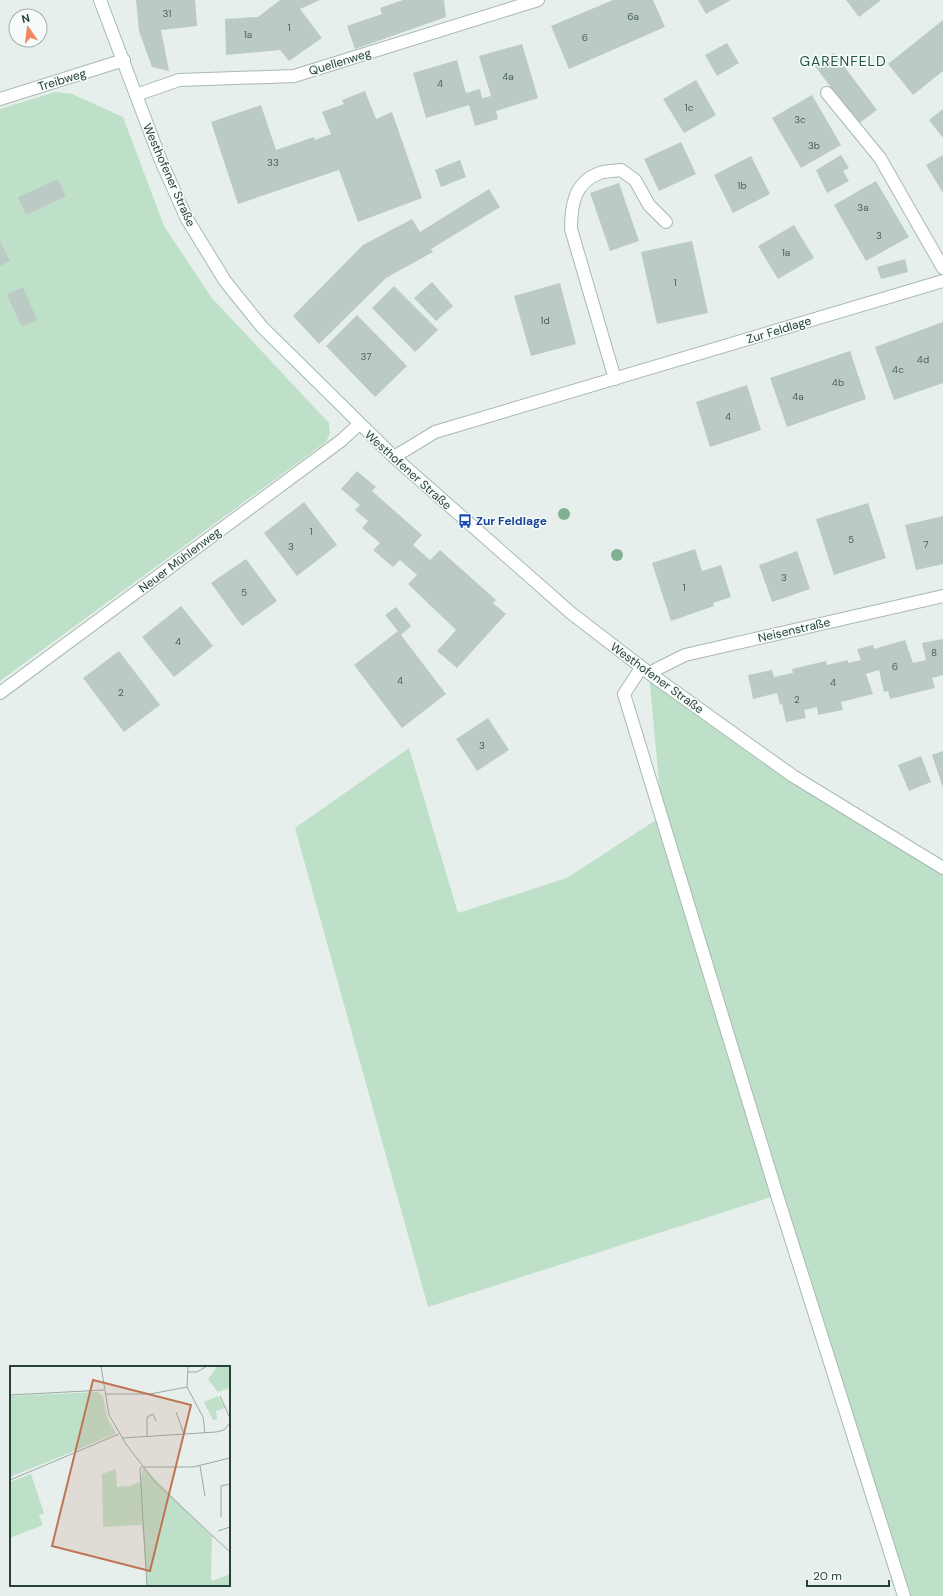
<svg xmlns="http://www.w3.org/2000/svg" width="943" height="1596" font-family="'DM Sans',sans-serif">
<rect width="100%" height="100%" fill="#e6efeb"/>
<path fill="#bfe0c8" d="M55,92L72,94L123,117L164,226L211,297L329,423L330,433L326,442L0,681V109Z
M649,673L793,776L943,868V1596H904L777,1195L428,1307L295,828L409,748L458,913L567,878L662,816Z"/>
<path fill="#bbcac4" d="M136,0H195L197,26L161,30L169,71L152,67L139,31Z
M280,0H320L300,9L322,38L289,61L280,50L226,55L225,19L258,17Z
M403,0H444L446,17L355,49L347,26L382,14L380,8Z
M613,0H653L665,27L569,69L551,26Z
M698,0H731L706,14Z
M846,0H881L859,17Z
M943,20V71L913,95L888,64Z
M727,43L739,63L717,76L705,55Z
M522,44L538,98L496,111L498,119L475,126L469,105L426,118L413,73L457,60L466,93L480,89L482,98L491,96L479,56Z
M834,53L877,110L858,124L815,66Z
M696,80L716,115L684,133L663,99Z
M365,91L376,119L392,112L422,198L358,222L339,170L238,204L211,122L261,105L276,150L314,137L315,140L331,134L322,112L344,104L342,100Z
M812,95L841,145L801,168L772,118Z
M943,109V138L929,120Z
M681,142L696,174L659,191L644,159Z
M841,155L849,168L843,171L849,181L827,193L816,170Z
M943,155V193L926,165Z
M751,156L770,194L733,213L714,175Z
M460,160L466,177L441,187L435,170Z
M58,179L66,196L26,215L18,197Z
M876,181L909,237L866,261L834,205Z
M619,183L639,241L610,251L590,193Z
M489,189L500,207L431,249L433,252L386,278L319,344L293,316L363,245L412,219L420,232Z
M794,225L814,258L778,279L758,246Z
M0,241L10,261L0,266Z
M692,241L708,313L657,324L641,252Z
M905,259L908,272L881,279L877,267Z
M432,282L453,306L436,321L414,298Z
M560,283L576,344L531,356L514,296Z
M394,286L438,330L415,352L372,308Z
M23,287L37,320L22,327L7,295Z
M357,315L407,366L375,397L326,346Z
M943,322V383L894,400L875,347Z
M850,351L866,399L787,427L770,378Z
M747,385L761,430L710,447L696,402Z
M357,471L376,487L372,491L422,535L413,545L430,560L440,550L496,600L493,603L506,614L457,668L437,651L456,630L408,584L417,575L400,560L393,567L373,550L380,543L362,528L368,521L355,510L360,505L341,489Z
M304,502L337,545L297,576L264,533Z
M868,503L886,558L834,575L816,519Z
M943,516V564L916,570L905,525Z
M695,549L702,571L721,565L731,597L713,603L714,606L671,621L652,563Z
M797,551L810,589L772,602L759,565Z
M246,559L277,601L242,626L211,583Z
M181,606L213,646L174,677L142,637Z
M396,607L411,626L401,635L446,694L402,728L354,665L398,631L385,615Z
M943,639V675L932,678L935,688L890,699L888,691L884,692L879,670L866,674L873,694L841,702L843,710L818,715L817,707L804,710L806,718L786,722L782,704L780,705L777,693L753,699L748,675L772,670L774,677L793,673L792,669L826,661L827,665L848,660V663L861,660L857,649L873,645L874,649L905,640L913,663L926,660L922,643Z
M119,651L160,705L124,732L83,678Z
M488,718L509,750L477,771L456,739Z
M943,751V788L932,755Z
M921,756L931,782L909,791L898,765Z"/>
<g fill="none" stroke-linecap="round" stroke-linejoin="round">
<defs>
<path id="lane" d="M827,93L880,158L943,268
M0,99L124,60
M615,379L571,229C571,206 574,182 600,173C606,171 615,171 621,170L635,180L649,205L666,222
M641,668L624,694L777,1195L904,1596"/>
<path id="street" d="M136,95L179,80L294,76L538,0
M394,457L435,432L943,281
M649,673L685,655L943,596
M0,693L342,440L359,424"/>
<path id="secondary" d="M100,0L161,161L187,219L225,281L262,327L394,457L571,613L649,673L793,776L943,868"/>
</defs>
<use href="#lane" stroke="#a8b8b2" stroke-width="14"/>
<use href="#street" stroke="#a8b8b2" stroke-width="14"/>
<use href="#secondary" stroke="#a4bbb3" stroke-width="14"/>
<use href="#lane" stroke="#fff" stroke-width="12"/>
<use href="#street" stroke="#fff" stroke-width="12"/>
<use href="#secondary" stroke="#fff" stroke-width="12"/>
</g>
<g fill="#80af93">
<circle cx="564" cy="514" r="6"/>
<circle cx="617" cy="555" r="6"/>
</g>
<defs>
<symbol id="bus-bare" viewBox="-9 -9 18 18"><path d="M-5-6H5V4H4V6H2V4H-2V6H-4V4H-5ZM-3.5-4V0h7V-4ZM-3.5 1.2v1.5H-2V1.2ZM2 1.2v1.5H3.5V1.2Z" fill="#1a4fb4" stroke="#f7fbf9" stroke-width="2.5" paint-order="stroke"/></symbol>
</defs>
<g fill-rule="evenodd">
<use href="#bus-bare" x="455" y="511" width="20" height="20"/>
</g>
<g text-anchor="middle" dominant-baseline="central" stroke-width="3" stroke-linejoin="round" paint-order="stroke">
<g font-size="10" fill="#4a645c">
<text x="167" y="13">31</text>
<text x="633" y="16">6a</text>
<text x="289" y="27">1</text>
<text x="248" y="34">1a</text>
<text x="585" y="37">6</text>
<text x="508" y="76">4a</text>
<text x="440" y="83">4</text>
<text x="689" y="107">1c</text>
<text x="800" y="119">3c</text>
<text x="814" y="145">3b</text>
<text x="273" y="162">33</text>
<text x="742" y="185">1b</text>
<text x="863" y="207">3a</text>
<text x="879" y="235">3</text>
<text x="786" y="252">1a</text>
<text x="675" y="282">1</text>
<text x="545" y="320">1d</text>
<text x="366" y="356">37</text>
<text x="923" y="359">4d</text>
<text x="898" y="369">4c</text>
<text x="838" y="382">4b</text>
<text x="798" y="396">4a</text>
<text x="728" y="416">4</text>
<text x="311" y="531">1</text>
<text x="851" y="539">5</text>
<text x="926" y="544">7</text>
<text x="291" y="546">3</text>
<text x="784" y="577">3</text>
<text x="684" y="587">1</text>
<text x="244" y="592">5</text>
<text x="178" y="641">4</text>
<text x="934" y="652">8</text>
<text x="895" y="666">6</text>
<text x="400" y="680">4</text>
<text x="833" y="682">4</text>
<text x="121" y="692">2</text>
<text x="797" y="699">2</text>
<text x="482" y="745">3</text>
</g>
<g font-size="12" fill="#24423a" stroke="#f7fbf9">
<text transform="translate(340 62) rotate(-17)">Quellenweg</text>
<text transform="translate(62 80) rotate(-17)">Treibweg</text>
<text transform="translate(169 175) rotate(66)">Westhofener Straße</text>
<text transform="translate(779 330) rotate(-17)">Zur Feldlage</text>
<text transform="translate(408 470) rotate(42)">Westhofener Straße</text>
<text transform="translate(180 560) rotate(-37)">Neuer Mühlenweg</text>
<text transform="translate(794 630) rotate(-13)">Neisenstraße</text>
<text transform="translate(657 678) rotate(36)">Westhofener Straße</text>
</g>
<g font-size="12" font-weight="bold" fill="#164399" stroke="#f7fbf9" text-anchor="start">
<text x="476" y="521">Zur Feldlage</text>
</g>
<g font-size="14" letter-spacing="1" fill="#1f5548" stroke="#f7fbf9">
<text x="843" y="61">GARENFELD</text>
</g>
</g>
<g transform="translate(10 1366)">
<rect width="220" height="220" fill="#e6efeb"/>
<path d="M205,0H220V22L208,26L198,13L206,2ZM88,26L93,30L97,51L106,68L0,111V30ZM208,30L215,42L206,45L207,53L203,54L194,36ZM133,101L202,170L201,213L202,215L220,208V220H137L132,159L93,161L92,108L106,103L107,121L119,120L130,116ZM21,108L34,147L29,149L33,159L0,172V116Z" fill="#bfe0c8"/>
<path fill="none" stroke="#98aaa4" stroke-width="1" d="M91,0L99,49L116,78L145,116L220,186M178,0L177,21L193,51L195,67M178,6H187L197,0M95,28H140L177,21M0,29L94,24M210,30L220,52M166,46L174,68M137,70V51L143,48L146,55M112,72L206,66L214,64L220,57M132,100L130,103L137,220M190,100L195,130M133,101H183L220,92M0,114L109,68M211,151V120L220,118M208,165L220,161"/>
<path fill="#c07456" fill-opacity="0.15" stroke="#c07456" stroke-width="2" d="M83,14L181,39L140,205L42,180Z"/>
<rect width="220" height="220" fill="none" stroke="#24423a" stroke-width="2"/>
</g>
<g transform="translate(28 28) rotate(346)"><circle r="19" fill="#f7fbf9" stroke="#a3b1ad"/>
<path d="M0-3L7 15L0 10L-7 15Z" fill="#f4845f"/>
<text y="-6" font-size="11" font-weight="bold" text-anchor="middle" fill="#24423a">N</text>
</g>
<path d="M807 1580v6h82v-6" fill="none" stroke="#24423a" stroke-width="2"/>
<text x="813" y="1580" font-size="12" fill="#24423a" stroke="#f7fbf9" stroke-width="3" paint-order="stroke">20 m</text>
</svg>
